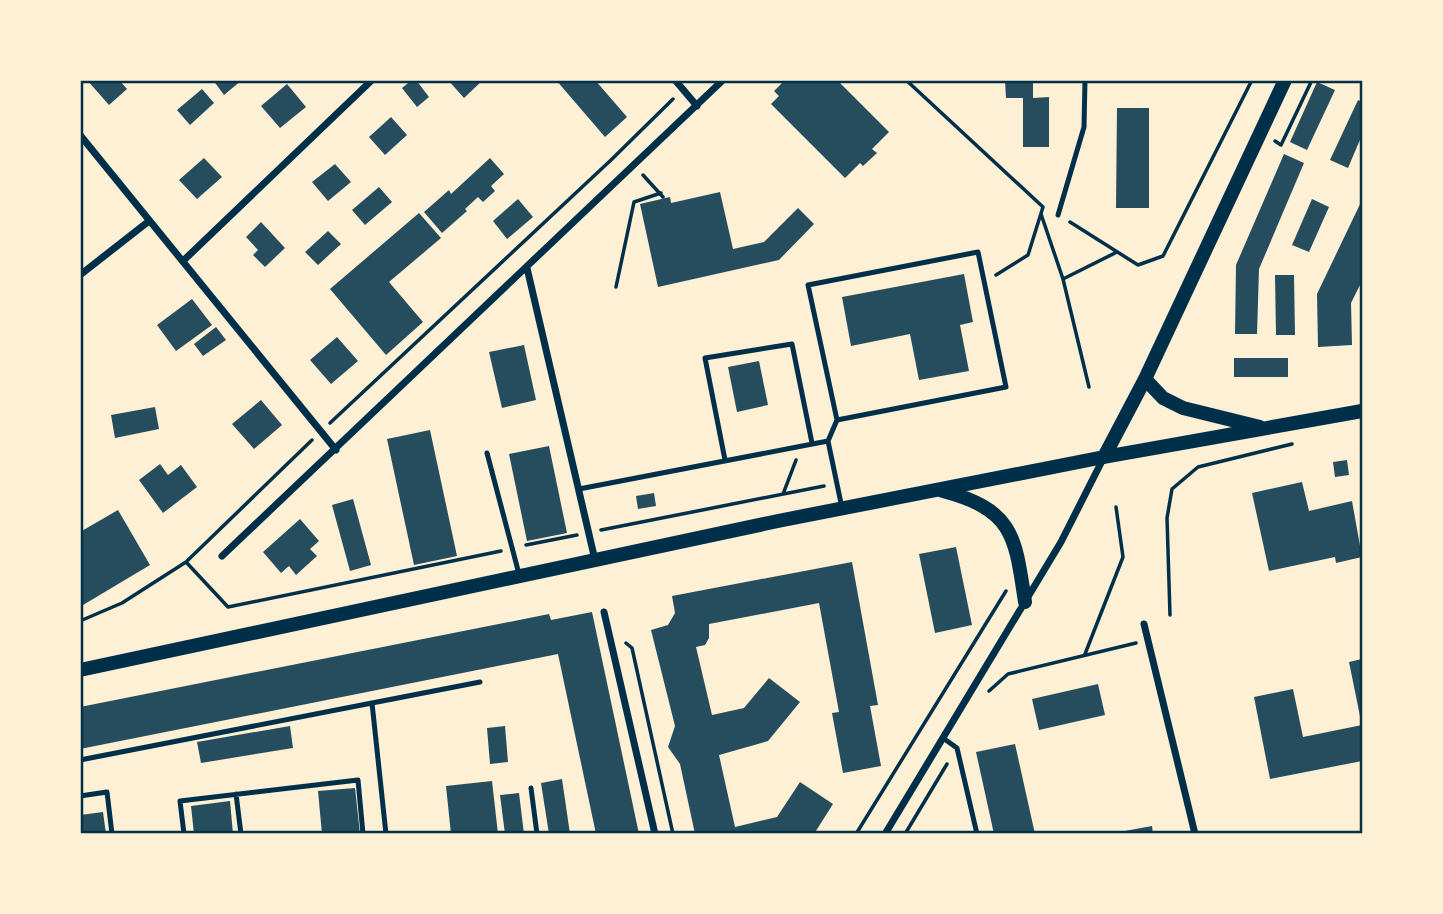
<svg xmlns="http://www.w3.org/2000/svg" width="1443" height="914" font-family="Quicksand,sans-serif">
<rect width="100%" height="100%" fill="#fdf0d5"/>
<path fill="#264d5e" d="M87,80H119L127,89L109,105Z
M213,80H242L224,95Z
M412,80H416L429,97L417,107L402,88Z
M448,80H483L464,98Z
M556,80H595L627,117L605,137Z
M785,80H837L889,132L872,149L877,153L863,166L860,163L845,178L771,104L779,96L774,91Z
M1005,80H1033V98L1049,97V147H1023V98H1006Z
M1317,82L1335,90L1307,150L1290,142Z
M287,84L306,107L280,128L261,106Z
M202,89L214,103L190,125L177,110Z
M1358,100L1362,102V135L1348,168L1330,160Z
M1117,108H1149V208H1116Z
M391,117L407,135L385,155L369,137Z
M1284,154L1304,163L1259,269L1257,334H1235L1236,265Z
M204,158L222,177L197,199L179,180Z
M490,158L504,174L491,186L495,191L483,202L478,197L465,209L467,211L442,233L424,212L449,190L451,194Z
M335,164L351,182L328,201L312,182Z
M379,187L392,202L365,225L352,210Z
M720,192L733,249L764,242L798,208L814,224L779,260L658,287L640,204L670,197L671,203Z
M518,199L533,217L507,239L493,221Z
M1312,199L1329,207L1309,252L1292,245Z
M1362,200V281L1351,303L1352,345L1318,347L1317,294Z
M419,213L441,238L389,282L423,322L386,355L330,289Z
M261,222L285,248L265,267L253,255L258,250L246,237Z
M328,231L341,244L318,265L305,252Z
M964,274L973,322L960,325L969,371L919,380L910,334L851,346L842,297Z
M1275,275H1294L1295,335H1276Z
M192,299L212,325L176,351L157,325Z
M216,327L226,340L203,356L194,344Z
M337,337L358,361L331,384L310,360Z
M524,345L536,400L502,408L489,352Z
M1234,358H1288V377H1234Z
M759,361L768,405L737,412L728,367Z
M261,400L282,425L254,449L232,424Z
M155,407L159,429L115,438L111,415Z
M430,430L457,556L414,565L387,439Z
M549,446L567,533L527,541L509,454Z
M1347,460L1349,475L1335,477L1333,462Z
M160,464L168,475L181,465L197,487L163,513L139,480Z
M1302,482L1309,511L1352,501L1362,557L1336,563L1335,557L1269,571L1252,493Z
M654,493L656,506L638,509L636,496Z
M353,499L371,565L350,571L332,505Z
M118,510L150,565L83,605L80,601V532Z
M300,519L319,541L310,549L317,556L296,575L289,566L281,573L263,552Z
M956,547L972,625L935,633L919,554Z
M852,562L878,705L870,706L881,766L843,773L832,713L839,712L819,603L709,624V638L705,645L696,647L712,715L744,708L769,678L800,702L768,741L719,755L735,827L777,817L800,782L833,804L814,834H695L680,764L668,747L675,726L651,630L668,625L675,613L672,596Z
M592,612L639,834H596L558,654L80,749V707L549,614L551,620Z
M1362,659V721H1361L1349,662Z
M1098,684L1105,715L1039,730L1032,699Z
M1293,689L1303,737L1362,725V761L1270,779L1254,697Z
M290,726L293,748L201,763L197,742Z
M505,726L508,762L490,764L487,728Z
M1015,744L1035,834H994L976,752Z
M562,779L570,834H549L541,783Z
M492,781L498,834H451L446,786Z
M355,788L360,834H322L318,791Z
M519,793L524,834H505L500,795Z
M230,801L233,834H194L191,806Z
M103,812L106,834H80V815Z
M1152,826L1153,834H1120L1119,832Z"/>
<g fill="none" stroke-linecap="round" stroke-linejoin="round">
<path stroke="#003049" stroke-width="3.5" d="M906,80L1043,207L1028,255L996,275
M1275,141L1281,145L1312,80
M643,175L663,197
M1041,214L1063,279L1089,387
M1070,222L1138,265L1163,256L1252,80
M1063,279L1117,252
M616,287L634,202L661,193
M330,423L611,160L673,99
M783,494L796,460
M601,530L824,486
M526,545L577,535
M186,562L228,607L501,551
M1170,615L1167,518L1172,489L1198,467L1292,444
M80,621L122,603L186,562L312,440
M626,643L632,648L673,834
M1085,654L1123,557L1116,507
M989,691L1008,674L1136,643
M856,834L1006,591
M905,834L947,764"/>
<path stroke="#003049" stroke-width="5" d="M1058,215L1084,127L1085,80
M837,420L808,285L978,252L1006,387L837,420L828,441L842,508
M487,453L519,574
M725,460L705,358L792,344L812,443
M579,489L828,441
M372,703L480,682
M943,738L957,748L977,834
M80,760L372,703L386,834
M531,788L537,834
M236,794L241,834
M80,796L107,792L112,834
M184,834L180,801L358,780L363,834"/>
<path stroke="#003049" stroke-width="7" d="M675,80L697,106
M80,135L336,450
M183,261L372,80
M527,268L595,560
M80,275L149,221
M222,556L723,80
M604,612L655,834
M1144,624L1195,834
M885,834L1061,542L1104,457"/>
<path stroke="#003049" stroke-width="14" d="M1145,379L1163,398L1183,408L1260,427
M1104,457L1145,379L1285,80
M943,491C1014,510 1015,536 1025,602
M80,670L778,521L1104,457L1362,411"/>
</g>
<rect width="1443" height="914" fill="none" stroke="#fdf0d5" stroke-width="164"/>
<rect x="82" y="82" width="1279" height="750" fill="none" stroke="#003049" stroke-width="2.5"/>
</svg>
